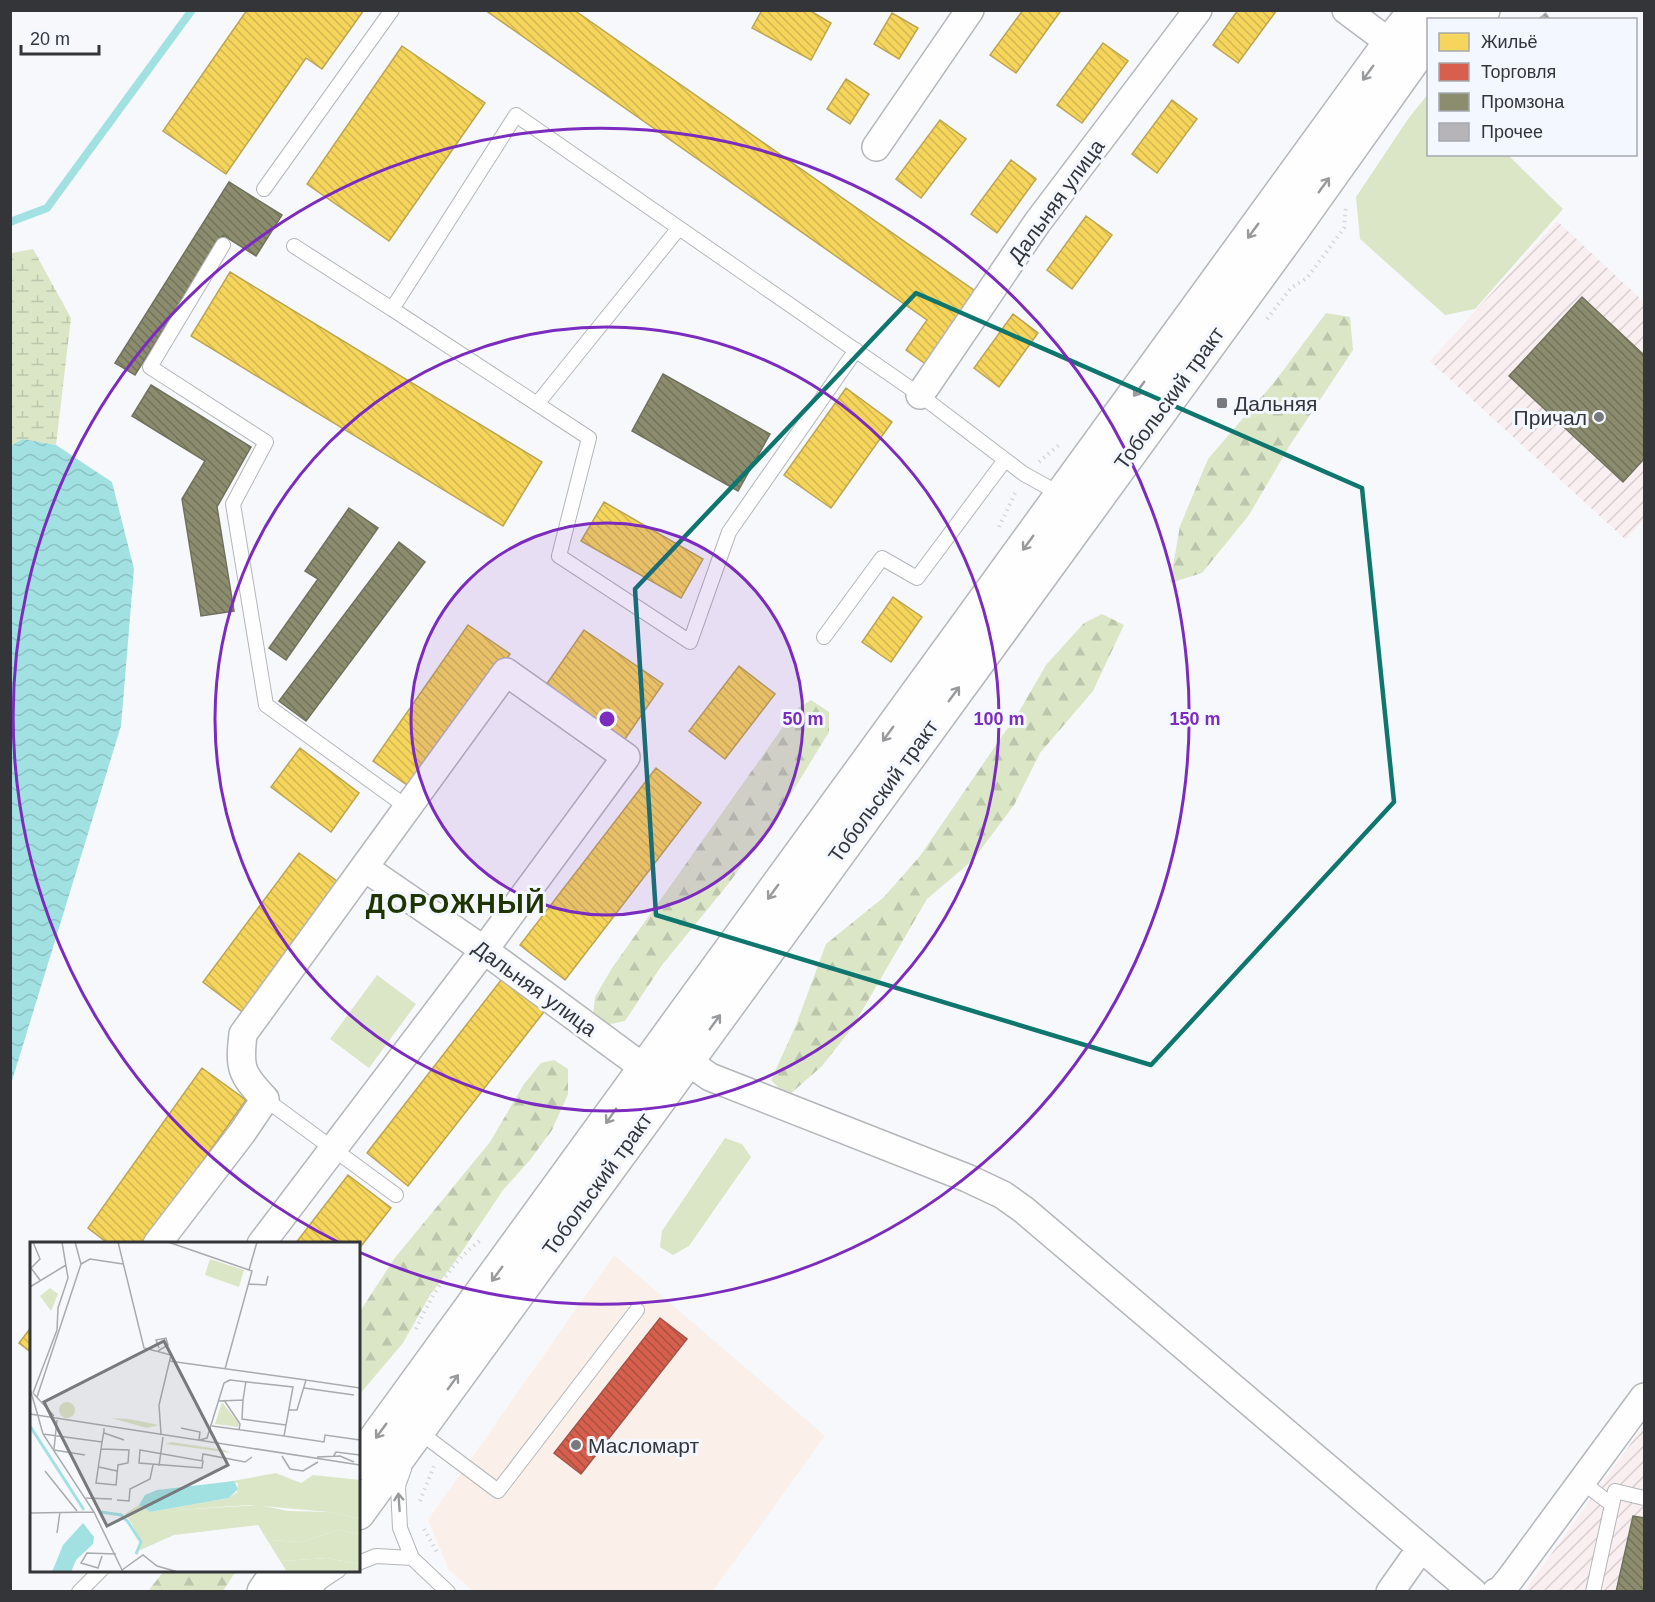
<svg xmlns="http://www.w3.org/2000/svg" width="1655" height="1602" font-family="Arial,sans-serif">
<defs>
<pattern id="industrial-furrows" width="10" height="10" patternUnits="userSpaceOnUse" patternTransform="scale(1.5)"><rect width="10" height="10" fill="#faeff0"/><path d="M-1 1l2-2M0 10L10 0M9 11l2-2" fill="none" stroke="#d7cecf"/></pattern>
<pattern id="forest-firs" width="22" height="20" patternUnits="userSpaceOnUse" patternTransform="scale(1.5)"><rect width="22" height="20" fill="#dbe6c7"/><path d="M5 1l3.5 6h-7zM16 11l3.5 6h-7z" fill="#bcc6ac"/></pattern>
<pattern id="wetland-marsh" width="20" height="14" patternUnits="userSpaceOnUse" patternTransform="scale(1.5)"><rect width="20" height="14" fill="#dbe6c7"/><path d="M1 5h8M5 5V1M11 12h8M15 12V8" fill="none" stroke="#bcc6ac"/></pattern>
<pattern id="water-waves" width="16" height="10" patternUnits="userSpaceOnUse" patternTransform="scale(1.5)"><rect width="16" height="10" fill="#a2e1e2"/><path d="M0 5q4-4 8 0t8 0" fill="none" stroke="#8cc2c3"/></pattern>
<pattern id="homes-back-hatch" width="6" height="6" patternUnits="userSpaceOnUse" patternTransform="scale(1.5)"><rect width="6" height="6" fill="#f6d55c"/><path d="M-1 5l2 2M0 0l6 6M5-1l2 2" fill="none" stroke="#d3b751"/></pattern>
<pattern id="shops-back-hatch" width="6" height="6" patternUnits="userSpaceOnUse" patternTransform="scale(1.5)"><rect width="6" height="6" fill="#d6604d"/><path d="M-1 5l2 2M0 0l6 6M5-1l2 2" fill="none" stroke="#ae5041"/></pattern>
<pattern id="industry-back-hatch" width="6" height="6" patternUnits="userSpaceOnUse" patternTransform="scale(1.5)"><rect width="6" height="6" fill="#8c8c6e"/><path d="M-1 5l2 2M0 0l6 6M5-1l2 2" fill="none" stroke="#73735b"/></pattern>
<pattern id="building-back-hatch" width="6" height="6" patternUnits="userSpaceOnUse" patternTransform="scale(1.5)"><rect width="6" height="6" fill="#b6b4b6"/><path d="M-1 5l2 2M0 0l6 6M5-1l2 2" fill="none" stroke="#959395"/></pattern>
</defs>
<rect width="100%" height="100%" fill="#f6f8fc"/>
<path fill="#faf0e9" d="M614,1255L825,1436L713,1591H473L449,1570L428,1520Z"/>
<path fill="url(#industrial-furrows)" d="M1557,221L1644,302V520L1626,540L1430,361Z
M1642,1428L1644,1429V1591L1524,1592Z"/>
<path fill="#dbe6c7" d="M1428,94V154L1508,155L1563,209L1475,309L1445,315L1360,239L1356,197L1408,119Z
M377,975L416,1004L369,1068L330,1039Z
M725,1138L742,1144L751,1157L689,1246L673,1255L660,1247L662,1231Z"/>
<path fill="url(#forest-firs)" d="M1326,313L1350,317L1353,350L1290,445L1249,515L1202,573L1170,583L1180,526L1208,459L1276,380Z
M1102,614L1124,625L1093,691L1040,753L1014,805L973,860L927,899L852,1028L822,1066L789,1095L780,1089L771,1080L796,1025L826,944L884,897L920,856L1020,710L1046,665L1084,623Z
M811,700L829,712V732L774,822L729,883L662,965L625,1021L606,1025L593,1016L595,997L612,968L795,710Z
M554,1060L568,1069V1094L552,1130L530,1160L503,1190L461,1253L430,1295L403,1343L359,1395V1313L394,1259L490,1142L524,1084L541,1063Z
M164,1571V1570L236,1571L223,1591H148Z"/>
<path fill="url(#wetland-marsh)" d="M33,249L71,318L56,445L23,439L11,446V253Z"/>
<path fill="url(#water-waves)" d="M23,439L56,445L112,482L134,569L121,726L11,1084L10,446Z"/>
<path fill="url(#homes-back-hatch)" stroke="#bca552" stroke-width="1.5" d="M247,10H364L322,69L306,58L226,174L163,131Z
M485,10H574L978,293L927,365L906,350L927,320Z
M762,10H809L831,23L811,60L752,28Z
M1023,10H1058L1060,12L1016,73L990,55Z
M1238,10H1277L1238,63L1213,45Z
M892,13L918,28L899,59L874,44Z
M1103,43L1128,61L1082,123L1057,105Z
M402,46L485,103L389,241L307,184Z
M846,79L869,94L850,124L827,109Z
M1172,100L1197,119L1157,173L1132,154Z
M940,120L966,139L921,198L896,179Z
M1011,160L1036,179L997,233L971,214Z
M1086,216L1112,235L1072,289L1047,270Z
M230,272L542,462L503,526L191,336Z
M1013,314L1038,333L999,387L974,368Z
M846,388L892,422L831,508L784,475Z
M604,502L703,559L681,598L581,541Z
M893,597L922,617L891,662L862,642Z
M468,625L510,654L414,790L373,761Z
M584,630L663,684L625,739L546,685Z
M739,666L775,694L725,759L689,731Z
M300,748L359,793L331,832L271,787Z
M656,768L701,803L565,980L520,945Z
M299,853L345,887L249,1017L203,982Z
M505,975L547,1008L408,1186L367,1153Z
M202,1068L246,1100L144,1244H109L88,1228Z
M348,1175L391,1208L358,1250V1244H295Z
M32,1326V1353L19,1343Z"/>
<path fill="url(#shops-back-hatch)" stroke="#a55347" stroke-width="1.5" d="M660,1318L687,1339L581,1474L554,1453Z"/>
<path fill="url(#industry-back-hatch)" stroke="#71725e" stroke-width="1.5" d="M229,182L282,215L256,256L223,235L135,375L115,363Z
M1582,297L1644,355V459L1623,482L1509,376Z
M663,374L770,434L738,491L632,431Z
M151,385L251,447L217,507L234,611L201,616L182,499L205,461L132,416Z
M349,508L378,528L286,660L269,648L318,579L305,571Z
M399,542L425,562L306,721L279,701Z
M1633,1516L1644,1518V1592H1616Z"/>
<g fill="none" stroke-linecap="round" stroke-linejoin="round">
<path stroke="#a2e1e2" stroke-width="8" d="M10,222L47,208L192,10"/>
</g>
<path fill="url(#building-back-hatch)" d="M1546,12L1551,20H1536Z"/>
<g fill="none" stroke-linecap="round" stroke-linejoin="round">
<defs>
<path id="service" d="M264,189L392,10
M223,245L150,367L266,442L233,504L266,705L408,808
M294,246L392,309
M856,350L729,532L690,642L559,556L589,438L392,309L516,115L920,395L1024,474L1062,495
M537,404L679,228
M824,637L882,558L917,578L1005,460
M265,1099L396,1195
M418,1431L498,1491L637,1310
M404,1469L398,1486L400,1528L412,1558L448,1592
M1582,1482L1611,1504
M358,1563L376,1556L412,1558
M318,1584L339,1570
M79,1592L101,1570
M1593,1592L1615,1491L1644,1498"/>
<path id="minor" d="M1346,10L1390,43
M876,147L970,10
M920,395L1037,223L1198,10
M365,868L484,950L644,1068
M687,1061L710,1077L967,1178L1003,1195L1024,1210L1473,1592
M157,1244L242,1133L265,1099C241,1074 239,1068 243,1034L506,672L626,757L484,950L261,1244
M1390,1592L1421,1548
M1496,1592L1500,1591L1510,1579L1644,1397"/>
<path id="secondary" d="M1468,20L1483,10"/>
<path id="primary" d="M1441,20L1447,10
M358,1463L1390,43L1416,10
M358,1513L1290,233L1428,39
M264,1592L279,1570
M302,1592L317,1570"/>
</defs>
<use href="#service" stroke="#b4b6b9" stroke-width="16"/>
<use href="#minor" stroke="#b4b6b9" stroke-width="30"/>
<use href="#secondary" stroke="#b4b6b9" stroke-width="36"/>
<use href="#primary" stroke="#b4b6b9" stroke-width="36"/>
<path stroke="#d6d7da" stroke-width="4" stroke-dasharray="1.5 4.5" stroke-linecap="butt" d="M1267,319L1291,288L1307,278L1344,228L1346,206
M1039,462L1060,444
M999,527L1016,491
M416,1329C431,1296 451,1262 481,1240
M420,1501L434,1466
M424,1529L438,1554"/>
<use href="#service" stroke="#fefeff" stroke-width="14"/>
<use href="#minor" stroke="#fefeff" stroke-width="27"/>
<use href="#secondary" stroke="#fefeff" stroke-width="33"/>
<use href="#primary" stroke="#fefeff" stroke-width="33"/>
</g>
<defs><path id="oneway-shaft" d="M-6 0H5M1.5-3L5.5 0L1.5 3" fill="none" stroke-width="1.6" stroke-linecap="round" stroke-linejoin="round" transform="scale(1.5)"/></defs>
<g stroke="#989a9c">
<use href="#oneway-shaft" transform="translate(1368 73) rotate(126)"/>
<use href="#oneway-shaft" transform="translate(1324 185) rotate(-54)"/>
<use href="#oneway-shaft" transform="translate(1253 231) rotate(126)"/>
<use href="#oneway-shaft" transform="translate(1139 389) rotate(126)"/>
<use href="#oneway-shaft" transform="translate(1028 543) rotate(126)"/>
<use href="#oneway-shaft" transform="translate(954 694) rotate(-54)"/>
<use href="#oneway-shaft" transform="translate(888 734) rotate(126)"/>
<use href="#oneway-shaft" transform="translate(773 892) rotate(126)"/>
<use href="#oneway-shaft" transform="translate(715 1022) rotate(-54)"/>
<use href="#oneway-shaft" transform="translate(611 1116) rotate(125)"/>
<use href="#oneway-shaft" transform="translate(497 1274) rotate(126)"/>
<use href="#oneway-shaft" transform="translate(453 1382) rotate(-54)"/>
<use href="#oneway-shaft" transform="translate(381 1431) rotate(126)"/>
<use href="#oneway-shaft" transform="translate(399 1502) rotate(-94)"/>
</g>
<path fill="none" stroke="#0f766e" stroke-width="4.5" stroke-linejoin="round" d="M916,293L1362,488L1394,802L1151,1065L656,915L635,589Z"/>
<circle cx="607" cy="719" r="196" fill="#7b2cbf" fill-opacity=".12"/>
<g fill="none" stroke="#7b2cbf" stroke-width="3">
<circle cx="607" cy="719" r="196"/>
<circle cx="607" cy="719" r="392"/>
<path d="M340 1243A588 588 0 1 1 359 1252"/>
</g>
<g fill="#77797d" stroke="#f3f7ff" stroke-width="2">
<rect x="1216" y="397" width="12" height="12" rx="3"/>
<circle cx="1599" cy="417" r="6"/>
<circle cx="576" cy="1445" r="6"/>
</g>
<g text-anchor="middle" dominant-baseline="central" stroke-width="6" stroke-linejoin="round" paint-order="stroke">
<g font-size="21" fill="#333539" stroke="#f3f7ff">
<text transform="translate(1056 201) rotate(-54)">Дальняя улица</text>
<text transform="translate(1169 398) rotate(-54)">Тобольский тракт</text>
<text transform="translate(883 791) rotate(-54)">Тобольский тракт</text>
<text transform="translate(535 988) rotate(36)">Дальняя улица</text>
<text transform="translate(597 1184) rotate(-54)">Тобольский тракт</text>
</g>
<g font-size="21" fill="#333539" stroke="#f3f7ff" text-anchor="start">
<text x="1234" y="403">Дальняя</text>
<text x="1587" y="417" text-anchor="end">Причал</text>
<text x="588" y="1445">Масломарт</text>
</g>
<g font-size="27" font-weight="bold" letter-spacing="1.5" fill="#1f3500" stroke="#f3f7ff">
<text x="456" y="904">ДОРОЖНЫЙ</text>
</g>
</g>
<g transform="translate(30 1242)">
<rect width="330" height="330" fill="#f6f8fc"/>
<path d="M192,160L209,182L208,185L185,182ZM29 168a8 8 0 1 1 16 0a8 8 0 1 1-16 0ZM229,263L258,269L299,270L330,277V292L308,288L271,300L242,298L253,319L297,316L330,322V330H257L228,283L144,293L108,309L111,300L102,282L112,278L148,268Z" fill="#dbe6c7"/>
<path d="M81,176L99,177L129,183L117,186ZM141,200L195,208L201,211L136,202Z" fill="#dbe6c7"/>
<path d="M246,231L271,241L283,233L330,238V277L299,270L220,263L148,268L102,282L95,272L109,263L120,270L199,256L207,250L208,241H191ZM308,288L330,292V322L297,316L253,319L241,298L271,300Z" fill="#dbe6c7"/>
<path d="M180,17L214,28L209,45L175,33ZM20,46L28,52L21,69L10,54Z" fill="#dbe6c7"/>
<path d="M204,239L208,247L199,256L120,270L109,263L115,253L127,248ZM53,281L64,295L63,302L46,318L41,330H22L33,303Z" fill="#a2e1e2"/>
<path fill="none" stroke="#a2e1e2" stroke-width="3" d="M0,184L54,268M71,270L91,273L98,280L111,300L106,312"/>
<path fill="none" stroke="#a8aaae" stroke-width="1.5" d="M3,0L10,17L1,26L10,38M88,0L114,106L141,113L129,163L131,192M138,0L222,29L195,127M51,22L60,17L93,22M219,28L227,0M218,42L236,43L238,34M0,45L36,23M128,109L138,103L136,96L126,98L129,106M139,119L276,138M274,146L324,153M0,147L8,174M3,151L27,88L28,66L38,36L32,0M3,151L24,174M7,155L51,22L45,0M194,158L210,182L209,188M213,158L216,139M189,159L213,158L212,177L256,183M259,168H267L276,138L330,146M0,172L330,223M8,174L13,192L64,270L93,330M151,186L170,190L169,198L177,196L194,141L200,138L263,145L254,194L182,184M74,191L94,198M13,192L72,200M254,194L294,200L295,193L330,198M24,207L27,178M71,207L99,208L98,221L88,223L86,243L66,241L71,207L72,200L74,189V186M24,208L55,213M110,208L173,219L172,226L109,221ZM252,214L260,227L273,229L288,220M287,215L310,214L324,220M303,215L306,210L330,213M172,219L173,212L215,220L222,215M129,224L133,195M69,225L87,229M15,229L47,269M54,256L82,257M87,258L99,259L100,247L120,237L123,223M0,271L64,270M27,291L30,270M72,314L68,326L51,321L57,311L86,312M92,328L113,313L127,324L148,330"/>
<path fill="#77797d" fill-opacity="0.15" stroke="#77797d" stroke-width="3" d="M134,99L198,223L77,284L14,160Z"/>
<rect width="330" height="330" fill="none" stroke="#333539" stroke-width="3"/>
</g>
<circle cx="607" cy="719" r="9" fill="#7b2cbf" stroke="#f3f7ff" stroke-width="3"/>
<g font-size="18" text-anchor="middle" font-weight="bold" fill="#7b2cbf" stroke="#f3f7ff" stroke-width="6" stroke-linejoin="round" paint-order="stroke">
<text x="803" y="725">50 m</text>
<text x="999" y="725">100 m</text>
<text x="1195" y="725">150 m</text>
</g>
<rect width="1655" height="1602" fill="none" stroke="#333539" stroke-width="24"/>
<rect x="1427" y="18" width="210" height="138" fill="#f3f7ff" stroke="#a6a9b0" stroke-width="1.5"/>
<rect x="1439" y="33" width="30" height="18" fill="#f6d55c" stroke="#a6a9b0" stroke-width="1.5"/>
<text x="1481" y="48" font-size="18" fill="#333539">Жильё</text>
<rect x="1439" y="63" width="30" height="18" fill="#d6604d" stroke="#a6a9b0" stroke-width="1.5"/>
<text x="1481" y="78" font-size="18" fill="#333539">Торговля</text>
<rect x="1439" y="93" width="30" height="18" fill="#8c8c6e" stroke="#a6a9b0" stroke-width="1.5"/>
<text x="1481" y="108" font-size="18" fill="#333539">Промзона</text>
<rect x="1439" y="123" width="30" height="18" fill="#b6b4b6" stroke="#a6a9b0" stroke-width="1.5"/>
<text x="1481" y="138" font-size="18" fill="#333539">Прочее</text>
<path d="M21 45v9h78v-9" fill="none" stroke="#333539" stroke-width="3"/>
<text x="30" y="45" font-size="18" fill="#333539" stroke="#f3f7ff" stroke-width="4.5" paint-order="stroke">20 m</text>
</svg>
